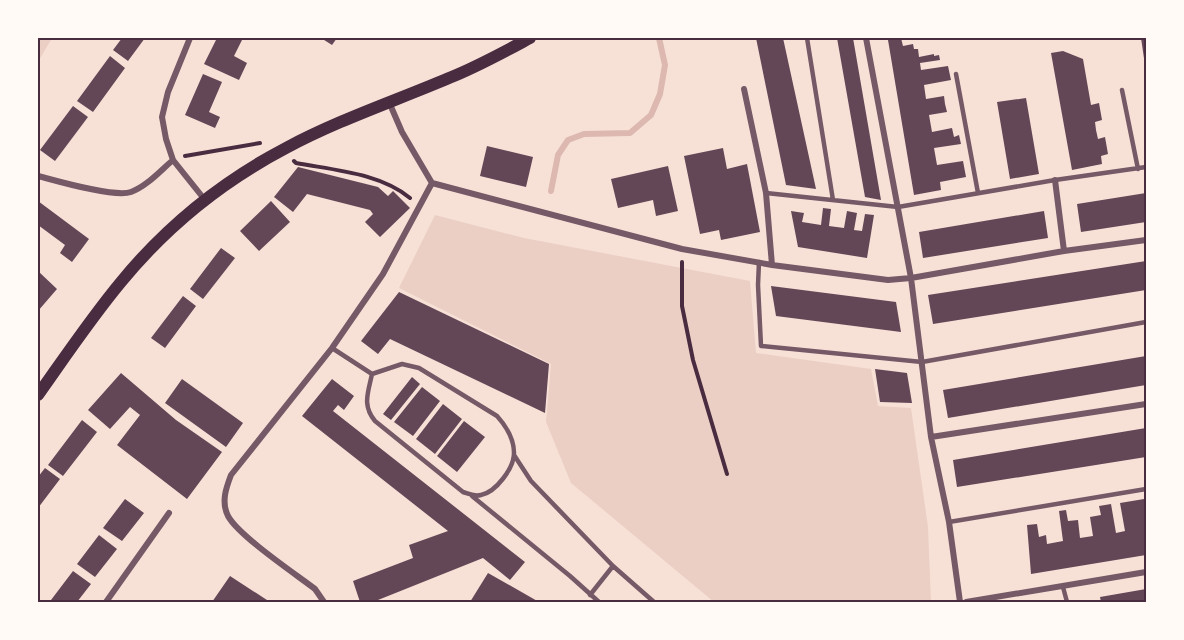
<svg xmlns="http://www.w3.org/2000/svg" width="1184" height="640" font-family="'Crimson Pro',serif">
<rect width="100%" height="100%" fill="#f7e1d7"/>
<path fill="#ebcfc5" d="M38,38H52L38,62Z
M435,215L524,238L750,281L756,353L871,369L878,406L911,408L928,527L931,602H714L571,483L546,422L551,364L399,288Z"/>
<g fill="none" stroke-linecap="round" stroke-linejoin="round">
<path stroke="#dcb8b0" stroke-width="6" d="M551,191L558,155L568,140L584,134L630,133L651,115L660,94L665,65L659,38"/>
</g>
<path fill="#644757" d="M122,38H145L128,61L113,50Z
M217,38H243L234,56L247,63L239,80L204,64Z
M321,38H337L332,45Z
M756,38H783L816,189L786,185Z
M837,38H853L881,200L865,197Z
M901,38L903,46L913,44L914,49H918L919,57L934,54V56L939,55L940,60L920,63L921,70L948,66L951,80L924,85L926,99L944,96L945,104L947,112L929,115L932,132L952,128L954,137L959,135L961,144L934,148L937,165L963,161L966,177L940,182L941,190L914,195L888,40Z
M1141,38H1146V65H1145Z
M1063,51L1083,59L1091,105L1099,103L1102,120L1095,122L1096,130L1098,139L1105,137L1108,154L1101,156L1102,164L1072,170L1051,53Z
M110,56L125,68L93,112L77,101Z
M203,74L222,82L209,112L220,117L215,128L185,115Z
M1026,98L1039,174L1010,179L997,102Z
M73,106L88,117L55,161L40,150Z
M487,146L533,157L526,187L480,176Z
M723,148L727,169L747,164L760,232L721,240L719,230L700,234L684,156Z
M668,166L678,211L656,216L653,200L618,208L611,179Z
M298,167L378,187L388,196L393,191L410,208L380,237L365,222L373,214L370,210L307,194L293,212L274,197Z
M1146,193V222L1081,232L1077,204Z
M38,201L89,239L72,262L60,253L65,245L38,225Z
M271,201L290,222L259,251L240,231Z
M823,208L831,209L829,226L844,228L847,211L857,213L854,230L862,231L865,214L874,215L867,258L798,247L791,211L804,213L802,222L821,225Z
M1044,211L1048,238L923,258L919,232Z
M221,248L235,258L203,299L190,289Z
M1146,261V290L933,324L928,295Z
M38,271L57,289L38,311Z
M771,286L896,302L901,332L776,316Z
M399,292L549,364L545,413L390,339L378,354L361,341Z
M183,296L196,306L165,348L151,338Z
M1146,356V385L948,418L943,390Z
M875,369L907,373L912,403L880,402Z
M121,373L176,420L222,452L187,499L117,445L140,415L130,407L110,429L88,410Z
M412,377L420,384L391,420L383,414Z
M182,379L243,423L226,447L165,403Z
M332,379L354,396L344,410L338,405L333,411L525,562L510,580L483,558L373,602H360L353,581L413,558L409,545L448,531L302,416Z
M422,387L440,401L413,436L394,422Z
M443,404L462,419L435,454L416,439Z
M82,420L97,432L63,476L48,465Z
M464,421L485,437L457,472L437,456Z
M1146,428V457L957,487L953,460Z
M45,468L60,479L38,508V477Z
M125,499L144,513L122,541L103,528Z
M1144,499L1146,516V555L1031,574L1027,525L1037,524L1039,537L1046,535L1047,544L1063,541L1059,511L1066,510L1068,521L1078,520L1080,538L1093,536L1090,517L1101,515L1099,506L1111,504L1116,533L1125,531L1120,503Z
M99,535L117,549L95,577L77,564Z
M73,571L91,584L77,602H55L51,600Z
M488,573L539,602H470Z
M230,576L270,602H212Z
M1146,589V602H1101L1100,597Z"/>
<g fill="none" stroke-linecap="round" stroke-linejoin="round">
<path stroke="#4a2c40" stroke-width="4" d="M185,156L260,143
M294,161L296,163C333,170 380,173 410,198
M682,262V306L693,360L727,474"/>
<path stroke="#755966" stroke-width="4.5" d="M807,38L833,200
M956,74L978,193
M1122,90L1138,169
M766,193L898,207L1055,180L1146,167
M759,262L758,285L761,346L922,362L1146,322
M332,348L372,374
M402,364L419,368L497,416C506,426 514,438 514,453C514,468 496,492 481,495C474,497 469,494 463,492L375,421C362,405 368,393 372,374Z
M514,455L531,481L613,566L654,602
M472,496L570,576L599,602
M949,522L1146,489
M1063,587L1067,602
M590,595L613,566"/>
<path stroke="#755966" stroke-width="6" d="M190,38L168,92L162,117L166,139L173,160L205,200
M866,38L911,278L931,437L949,522L960,602
M744,89L766,193L772,265
M389,102L402,132L432,183L682,249L772,265L888,280L911,278L1064,251L1146,240
M38,176C57,181 115,198 131,192C147,186 160,171 173,160
M1055,180L1064,251
M931,437L1146,404
M106,602L169,513
M324,602L315,589C294,573 239,536 228,516C221,502 226,488 231,475L332,348L383,274L432,183
M966,602L1146,572"/>
<path stroke="#4a2c40" stroke-width="12" d="M38,395C65,357 91,318 121,282C166,227 223,181 286,148C338,120 395,101 449,78C477,67 504,52 530,38"/>
</g>
<rect width="1184" height="640" fill="none" stroke="#fffaf5" stroke-width="78"/>
<rect x="39" y="39" width="1106" height="562" fill="none" stroke="#4a2c40" stroke-width="2"/>
</svg>
